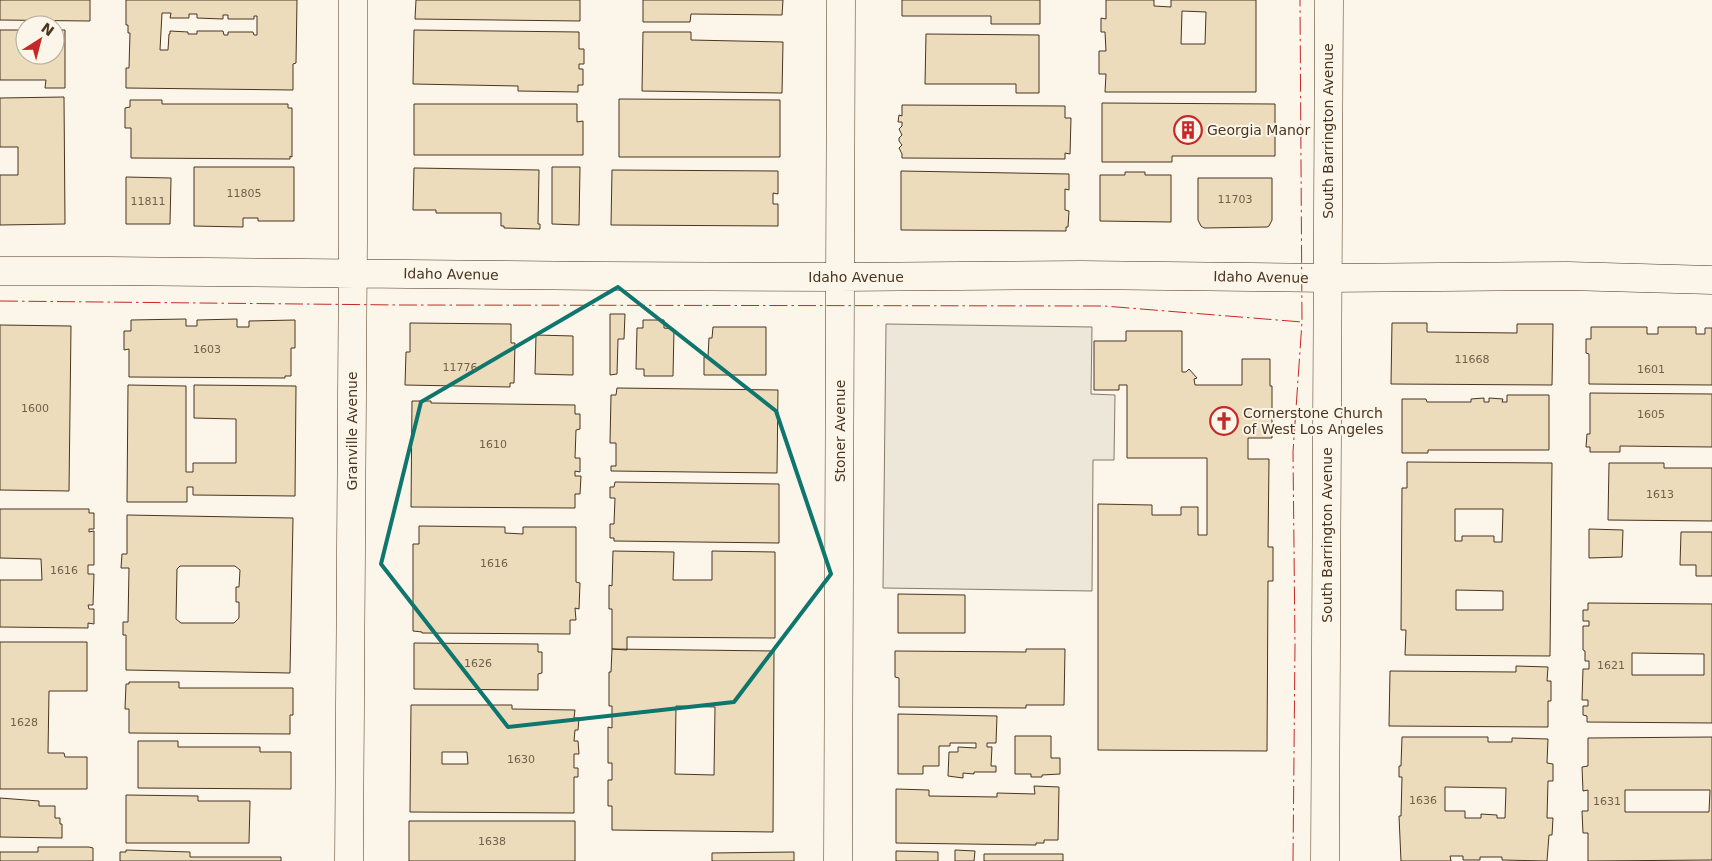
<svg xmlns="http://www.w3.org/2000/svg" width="1712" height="861" font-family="'DejaVu Sans',sans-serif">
<rect width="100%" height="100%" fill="#fbf6e9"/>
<path fill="#ede7d9" stroke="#887966" d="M886,324L1092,327L1091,394L1115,395L1114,460H1093L1092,591L883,588Z"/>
<path fill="#ecdcbc" stroke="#4a3520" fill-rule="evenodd" d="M0,0H90V21L0,20Z
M126,0H297L296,63L293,64V90L126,88V68H129L130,33H128V25H126ZM162,13H171L170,18H189V14H197V18L223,19V15H228V19H254V16H257V35H254L253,32H228V35H224L223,31H197V34H188V32L170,31V34H169L168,50H160Z
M416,0H580V21L415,19Z
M643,0H783L782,15L691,14L690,22H643Z
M902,0H1040V24H991V16H902Z
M1106,0H1154V6L1171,7V0H1256V92H1105L1106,74H1099V51H1106L1105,32H1101V18L1106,19ZM1182,11L1206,12L1205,44H1181Z
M0,30H25V55H55V30H65V88H45L46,80H0Z
M414,30L579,32V49H584V64H579V69H583V85H578V92L518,91V86L413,84Z
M643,32H691V40L783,42L782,93L642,91Z
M926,34L1039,35V93H1016V84H925Z
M64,97L65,224L0,225V175H18V147H0V98Z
M619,99L780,100V157H619Z
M130,100H162V104H288V108H292V157L290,156V159L131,158V128H125V108L130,107Z
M1102,103L1275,104V156H1172V162H1102Z
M414,104H577V122L583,121V155H414Z
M902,105L1065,106V118H1071L1070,154L1065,153V159L902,158V154L899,148L902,145L899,141V138L902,135L899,129L902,126V122H898L899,115L902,116Z
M194,167H294V221H258V218H243V227L194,226Z
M552,167H580L579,225L552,224Z
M414,168L539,170L538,224H540V229L504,228V226H501V213H436V210H413Z
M612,170L778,171V194L773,193V204H778V226L611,225Z
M901,171L1069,174V190L1065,189V210L1069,211L1068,227H1066V231L901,230Z
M1125,172H1145V175H1171V222L1100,221V175H1125Z
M126,177L171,178L170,224H126Z
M1198,178H1272V220L1269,226L1267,227L1204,228L1201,226L1198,220Z
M610,314H625L624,339H618L617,374L610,375Z
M186,319V326H197V320L237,319V327H249V321L295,320V348H291V376H285V378L129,377V349L124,350V331H131V320Z
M643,320H664V328L674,329L673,376H644V369H636L637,328H643Z
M410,323L511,324V343H515L514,383H510V387L405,385L406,352H410Z
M1392,323H1427V332L1517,333V324H1553L1552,385L1391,384Z
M0,325L71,326L69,491L0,490Z
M713,327H766V375H704V357H708L709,338H712Z
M1591,327H1647V334H1658V327H1696V334H1705V328H1712V385L1589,384V354L1586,353V339H1591Z
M1126,331H1182V372H1186L1189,369L1197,378L1194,379L1195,385H1242V359H1270V386H1272V438H1248V459H1269L1268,547H1273V581H1268L1267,751L1098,750V504L1152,505V515H1181V507H1198V535H1207V458H1127V385H1119V390H1094V341H1126Z
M536,335L573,336V375L535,374Z
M128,385L186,386V472H193V463H236V419L194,418V385L296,386L295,496L193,495V487H187V502H127Z
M617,388L778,390L777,473L611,471V466H616V443H610L611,395H616Z
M1590,393L1712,394V447L1620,446V452H1590V447H1586L1587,434H1590Z
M1507,395H1549V450H1428V453H1402V399H1426L1427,402H1471V399L1484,398V402H1489V398L1503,399L1502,402H1507Z
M412,401H431V403L575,405V414H580V429L576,430L575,458H580V472L575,471V476H581L580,494H575V508L411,507Z
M1407,462L1552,463L1550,656L1405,655L1406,630H1401L1402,488H1407ZM1455,509H1503L1502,542H1494V536H1462V541H1455ZM1456,590L1503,591V610H1456Z
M1609,463H1664V468H1712V521L1608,520Z
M615,482L779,484V543L614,541V538H610V524H614L615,498H610V487H614Z
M0,509H89V513H94V529H89V532L94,531V565H88V574H94L93,605H88L89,609H94V624L88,623V628L0,627V580H42L41,559L0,558Z
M127,515L293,518L290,673L126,670V635H123V622H128L129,568H121L122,554H127ZM180,566H235L240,570L239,587H236V602H239V618L234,623H181L176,619L177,569Z
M419,526L505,527V533L523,534V527H576V582L580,583L579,609L575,608L576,620H570V634L422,633V632L413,631V544H419Z
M1589,529L1623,530L1622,557L1589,558Z
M1681,532H1712V576H1696V565H1680Z
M613,551L674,552L673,580H712V551L775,552V638L627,637V650L612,649V609H609V585L612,586Z
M898,594L965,595V633H898Z
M1588,603L1712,604V723L1587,722V716L1583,715V706H1588V700H1582L1583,669H1589V661H1585V651L1583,650V626H1589V621H1583V610H1588ZM1632,653L1704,654V675H1632Z
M0,642H87V691H49L48,753H64L65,757H87V789H0Z
M414,643L538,644V652H542V673L538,674V690L414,689Z
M612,649L774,651L773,832L612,830V806H608V780H612V763H608V727L612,728V706H609V672H611ZM676,706L715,707L714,775L675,774Z
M1026,649H1065L1064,705H1026V708L899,707V678L895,677V651L1026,652Z
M1516,666L1548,667L1547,681H1551V701H1548V727L1389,726L1390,671L1516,672Z
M129,682H179V688H293V715H290V734L129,733V709H125L126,684H129Z
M411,705H512V709L575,710L574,718H579L578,730H575L574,741H578L579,754H574V768H578V777H574V813L410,812ZM442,752H467L468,764H442Z
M898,714L997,716L996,743H987V747H992L991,766H996V772H974V774L963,773V778L948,776L949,752H958V747L976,748V743H950V746H939V766H923V774H898Z
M1015,736H1051V758H1060V774L1042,775V777H1031V774H1015Z
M1402,737H1488V742H1512V738L1548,739L1547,763L1553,764V781H1548L1547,818H1553L1552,835H1549L1547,861L1502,860V857H1480V860H1463V856H1450L1451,861H1401L1399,816H1401L1402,777H1399V766H1401ZM1445,787L1506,788L1505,818H1497V815L1481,814V818H1465V811H1445Z
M1712,737V860L1588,861V833H1583L1582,811H1588V790L1583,791L1582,767L1588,766V738ZM1625,790H1710L1709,812H1625Z
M138,741H178V747H260V752H291V789L138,788Z
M1034,786L1059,787L1058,840H1044V843H1036V845L896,843V789L929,790V796L997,797V793L1035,794Z
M126,795L198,796V801H250L249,843H126Z
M0,798L39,801V806H55V818H60V824H62V838L0,837Z
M409,821H575V861H409Z
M38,847H89L93,848V861H0V852H38Z
M126,850L190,852V857H281V861H120V852H126Z
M955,850L975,851L974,861H955Z
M896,851L938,852V861H896Z
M794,852V861H712V853Z
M984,854H1063V861H984Z"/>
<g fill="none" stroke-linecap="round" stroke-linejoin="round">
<defs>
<path id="street" d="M0,271H108L601,276L840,277L1081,275L1327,278L1568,276L1712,280
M349,861L353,241V0
M838,861L841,0"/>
<path id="secondary" d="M1325,861L1329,0"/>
</defs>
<use href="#street" stroke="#4a3520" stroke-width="29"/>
<use href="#secondary" stroke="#4a3520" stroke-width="29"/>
<use href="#street" stroke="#fbf6e9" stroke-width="28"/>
<use href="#secondary" stroke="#fbf6e9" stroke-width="28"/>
<path stroke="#c62828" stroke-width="1" stroke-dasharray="18 4 2.5 4" stroke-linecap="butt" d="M0,301L401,305L1104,306L1302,322
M1293,861L1295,645L1293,452L1302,322L1300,0"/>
</g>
<path fill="none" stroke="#0f766e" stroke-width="4" stroke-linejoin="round" d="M618,287L776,411L831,574L734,702L508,727L381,564L421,402Z"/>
<defs>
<symbol id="building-ring" viewBox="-11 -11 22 22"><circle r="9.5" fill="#fbf6e9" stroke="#c62828" stroke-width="1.5"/><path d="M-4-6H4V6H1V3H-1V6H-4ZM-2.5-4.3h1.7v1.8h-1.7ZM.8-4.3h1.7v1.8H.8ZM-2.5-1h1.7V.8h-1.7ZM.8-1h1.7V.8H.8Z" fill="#c62828"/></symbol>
<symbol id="church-ring" viewBox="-11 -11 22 22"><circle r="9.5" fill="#fbf6e9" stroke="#c62828" stroke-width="1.5"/><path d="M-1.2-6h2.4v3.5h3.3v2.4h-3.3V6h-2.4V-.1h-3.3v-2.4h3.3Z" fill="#c62828"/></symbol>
</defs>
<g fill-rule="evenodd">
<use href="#building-ring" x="1172" y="114" width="32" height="32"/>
<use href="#church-ring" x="1208" y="405" width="32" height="32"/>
</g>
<g text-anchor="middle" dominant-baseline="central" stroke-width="4" stroke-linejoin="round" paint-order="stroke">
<g font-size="11" fill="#725f47">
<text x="244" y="193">11805</text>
<text x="1235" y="199">11703</text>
<text x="148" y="201">11811</text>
<text x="207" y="349">1603</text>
<text x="1472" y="359">11668</text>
<text x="460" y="367">11776</text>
<text x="1651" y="369">1601</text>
<text x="35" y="408">1600</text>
<text x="1651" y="414">1605</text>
<text x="493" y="444">1610</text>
<text x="1660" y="494">1613</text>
<text x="494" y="563">1616</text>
<text x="64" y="570">1616</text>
<text x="478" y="663">1626</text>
<text x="1611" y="665">1621</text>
<text x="24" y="722">1628</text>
<text x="521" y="759">1630</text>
<text x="1423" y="800">1636</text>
<text x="1607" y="801">1631</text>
<text x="492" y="841">1638</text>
</g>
<g font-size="14" fill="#4a3520" stroke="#fbf6e9" text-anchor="start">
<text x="1207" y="130">Georgia Manor</text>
<text x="1243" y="413">Cornerstone Church<tspan x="1243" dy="16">of West Los Angeles</tspan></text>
</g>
<g font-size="14" fill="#4a3520" stroke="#fbf6e9">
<text transform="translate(1328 131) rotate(-90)">South Barrington Avenue</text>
<text transform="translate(451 274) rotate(1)">Idaho Avenue</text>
<text x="856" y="277">Idaho Avenue</text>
<text transform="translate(1261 277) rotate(1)">Idaho Avenue</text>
<text transform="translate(352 431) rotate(-90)">Granville Avenue</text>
<text transform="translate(840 431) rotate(-90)">Stoner Avenue</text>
<text transform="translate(1327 535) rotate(-90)">South Barrington Avenue</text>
</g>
</g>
<g transform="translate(40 40) rotate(36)"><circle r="24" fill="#fbf6e9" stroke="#b4a999"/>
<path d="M0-4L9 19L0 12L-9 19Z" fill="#c62828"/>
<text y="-8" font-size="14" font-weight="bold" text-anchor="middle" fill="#4a3520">N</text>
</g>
</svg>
